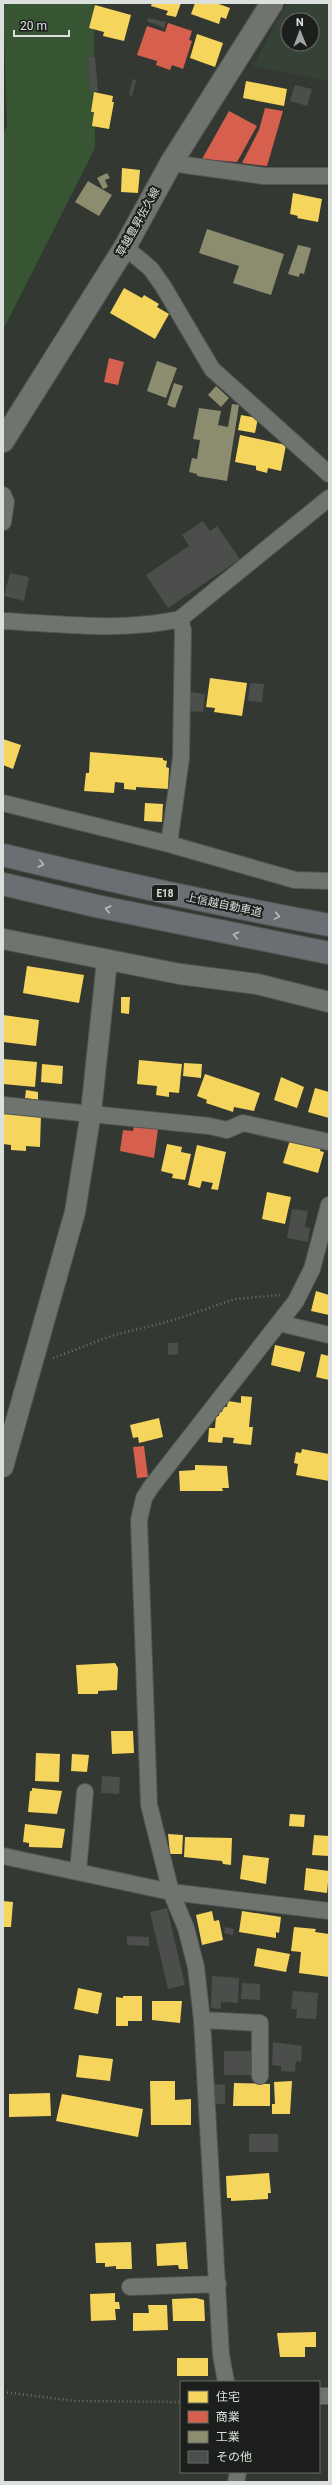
<svg xmlns="http://www.w3.org/2000/svg" width="332" height="2485" font-family="Roboto,'Noto Sans JP',sans-serif">
<rect width="100%" height="100%" fill="#343833"/>
<path fill="#374236" fill-rule="evenodd" d="M287,3H329V81L253,66ZM288,20H312V44H288Z"/>
<path fill="#375433" d="M3,3H94L95,148L3,330V134L7,126Z"/>
<path fill="#f6d55c" d="M152,3H181L176,17L166,15L168,11L151,6Z
M195,3H216L230,8L226,19L221,17L219,24L191,14Z
M95,5L131,15L124,41L103,36L104,32L89,28Z
M197,34L223,43L215,67L190,58Z
M246,81L287,89L284,106L243,98Z
M94,92L113,96L112,102H114L109,129L92,126L94,112H91Z
M122,168L140,170L138,193L121,192Z
M293,193L322,199L318,222L297,218L298,216L290,214Z
M124,288L142,298L144,295L159,304L157,307L169,314L155,339L110,313Z
M241,415L258,418L255,433L238,430Z
M240,435L286,445L281,471L268,468L267,473L256,470V466L235,462Z
M210,678L247,683L242,716L214,712L215,708L206,707Z
M3,739L21,745L13,769L3,765Z
M90,752L163,758V760L167,761L166,767L169,768L168,789L136,787V790L124,789V783L115,782L114,793L84,791L86,773H89Z
M145,803L163,804L162,822L144,821Z
M27,966L84,975L79,1003L23,993Z
M121,997H130L129,1014L121,1013Z
M3,1015L39,1020L36,1046L3,1042Z
M3,1059L37,1062L35,1087L3,1084Z
M139,1060L182,1064L179,1093L169,1092V1097L156,1095L157,1086L137,1084Z
M184,1063L202,1064L201,1078L183,1076Z
M42,1064L63,1066L62,1084L41,1082Z
M205,1074L260,1093L254,1111L234,1107L233,1112L206,1103L207,1100L197,1096Z
M281,1077L304,1087L297,1108L274,1100Z
M315,1088L329,1092V1118L308,1112Z
M26,1090L38,1092V1100L25,1098Z
M3,1112L41,1114L40,1147L26,1146V1151L11,1150V1145L3,1144Z
M290,1140L321,1148L320,1151L324,1152L318,1173L283,1163Z
M167,1144L182,1147L181,1152L191,1154L185,1180L172,1178L173,1174L161,1171Z
M197,1145L226,1152L218,1190L211,1189L213,1183L202,1181L200,1188L188,1185Z
M267,1192L291,1197L285,1224L262,1219Z
M316,1291L329,1295V1315L311,1311Z
M275,1345L305,1352L300,1372L271,1365Z
M321,1354L329,1356V1380L316,1377Z
M241,1396L252,1397L249,1427H253L251,1445L233,1443L234,1438L223,1437L222,1443L208,1442L209,1428H215L216,1416H219V1412H222L223,1407H227L228,1401L241,1403Z
M159,1418L163,1437L139,1443L138,1437L133,1438L130,1425Z
M302,1449L329,1454V1481L296,1475L298,1464L294,1463L296,1452L301,1453Z
M195,1465L227,1466L229,1488H222L223,1491H180L179,1471L195,1470Z
M115,1663L118,1668L117,1690L98,1691V1694H78L76,1665Z
M111,1731H133L134,1753L112,1754Z
M36,1753L60,1754L59,1782L35,1781Z
M72,1754L89,1755L87,1772L71,1771Z
M32,1788L62,1791L57,1814L28,1812L30,1791H32Z
M290,1814L305,1815L304,1827L289,1826Z
M25,1824L65,1829L62,1848L29,1847V1843L23,1842Z
M168,1834L183,1835L182,1854H170Z
M314,1835L329,1836V1856L312,1855Z
M185,1837L232,1838L231,1865L223,1864L222,1861L184,1857Z
M243,1855L269,1858L266,1884L240,1879Z
M306,1868L329,1871L327,1893L304,1890Z
M3,1901L13,1902L11,1927H3Z
M212,1911L214,1921L219,1920L223,1940L202,1945L196,1915Z
M242,1911L281,1917L279,1933L276,1932V1938L239,1932Z
M294,1927L316,1929L315,1932L329,1934V1977L299,1973L301,1952L291,1951Z
M257,1948L290,1954L286,1972L254,1966Z
M78,1988L102,1993L98,2014L74,2009Z
M123,1996H142V2021H128V2026H116V1997L123,1998Z
M152,2001H182L180,2023L152,2020Z
M79,2055L113,2059L110,2081L76,2077Z
M150,2081H175V2100L191,2099V2125H151Z
M292,2081L290,2114H272V2104H275L274,2082Z
M234,2083L270,2084V2106H233Z
M50,2093L51,2116L9,2117V2094Z
M62,2094L143,2109L138,2137L56,2121Z
M269,2173L271,2193H268V2199L231,2201V2198H227L226,2176Z
M131,2242L132,2269H116V2266L105,2267V2263H96L95,2243Z
M186,2242L188,2269H179L178,2265L157,2266L156,2244Z
M115,2293V2302H119L120,2309H115L116,2320L91,2321L90,2294Z
M196,2298L204,2300L205,2321H173L172,2299Z
M148,2305H167L168,2330L133,2331V2313H149Z
M316,2332V2347H305V2357H280L277,2333Z
M177,2358H208V2376H177Z"/>
<path fill="#d6604d" d="M168,23L192,31L189,40L192,41L183,69L172,65L170,70L156,65L157,61L137,55L147,26L165,32Z
M265,108L283,111L267,166L242,163L259,130Z
M229,111L257,126L237,162L202,159Z
M109,358L124,362L118,385L104,382Z
M134,1126L158,1129L154,1158L120,1151L123,1130L133,1131Z
M144,1446L148,1477L137,1478L133,1447Z"/>
<path fill="#8c8c6e" d="M107,173L110,178L105,180L108,187L103,189L97,178Z
M88,181L112,195L99,216L75,202Z
M207,229L284,254L271,295L233,283L239,266L199,253Z
M298,245L311,248L304,274L300,273L299,277L288,274Z
M157,361L177,368L166,398L147,391Z
M174,383L183,386L175,408L167,405Z
M216,386L229,398L221,407L208,395Z
M232,404L239,405L227,481L197,476V474L189,472L192,458L197,459L200,440L193,439L199,408L221,411L218,425L228,427Z"/>
<path fill="#4b4e4b" d="M148,18L166,22L164,28L147,21Z
M88,57H95L98,91H90Z
M133,79L136,80L132,96L129,95Z
M295,85L312,89L307,106L290,101Z
M203,521L210,531L217,526L240,559L168,608L146,575L189,546L182,535Z
M10,573L29,577L24,601L4,596Z
M250,683L264,684L262,702L248,701Z
M191,692L205,694L203,712L189,711Z
M292,1209L308,1211L305,1227L310,1228L308,1242L287,1238Z
M168,1343H178V1354L168,1355Z
M102,1776L120,1777L119,1794L101,1793Z
M167,1908L185,1985L168,1989L150,1912Z
M225,1927L234,1929L233,1935L224,1933Z
M127,1936L149,1937V1946L127,1945Z
M212,1976L239,1978L238,2003L221,2002V2009L211,2008Z
M242,1983L260,1984V2000L241,1999Z
M293,1991L318,1993L316,2019L296,2018L297,2009H291Z
M273,2042L302,2046L301,2062L296,2061L295,2072L281,2071V2066L272,2065Z
M224,2051H255V2075H224Z
M225,2084V2104H214L213,2085Z
M249,2134H278V2152H249Z"/>
<g fill="none" stroke-linecap="round" stroke-linejoin="round">
<defs>
<path id="minor" d="M171,163L264,176H329
M125,247L151,269L163,286L212,369L329,474
M3,495L6,502L3,522
M3,621C62,624 122,632 180,619L329,498
M3,803L169,844L295,880L329,881
M169,844L181,758L183,630L180,619
M3,1105L209,1126L227,1130L243,1123L329,1142
M279,1323L329,1335
M3,1856L171,1892L329,1911
M78,1872L85,1792
M202,2020L260,2023V2076
M130,2287L218,2284
M226,2382L221,2355L202,2020L196,1967L186,1928L171,1892L149,1805L139,1520L144,1498L151,1487L296,1301L312,1269L329,1205
M319,2396H329
M236,2482L238,2472"/>
<path id="tertiary" d="M3,939L180,974L257,984L329,1002
M3,1467L75,1212L91,1112L107,961"/>
<path id="secondary" d="M3,441L125,247L171,163L272,3"/>
<path id="motorway" d="M3,855C111,881 219,905 329,925
M3,884L96,906L329,953"/>
</defs>
<use href="#minor" stroke="#525652" stroke-width="18"/>
<use href="#tertiary" stroke="#525652" stroke-width="22"/>
<use href="#secondary" stroke="#525652" stroke-width="24"/>
<use href="#motorway" stroke="#525652" stroke-width="24"/>
<path stroke="#70736f" stroke-width="2.5" stroke-dasharray="1 3" stroke-linecap="butt" d="M329,976V980
M53,1358L111,1336L174,1320L235,1299L280,1295
M3,2392L75,2401L181,2402"/>
<use href="#minor" stroke="#70746f" stroke-width="16"/>
<use href="#tertiary" stroke="#70746f" stroke-width="20"/>
<use href="#secondary" stroke="#70746f" stroke-width="22"/>
<use href="#motorway" stroke="#6b6f74" stroke-width="22"/>
</g>
<defs><path id="oneway-chevron" d="M-2-3.5L2.5 0L-2 3.5" fill="none" stroke-width="1.6" stroke-linecap="round" stroke-linejoin="round"/></defs>
<g stroke="#babebd">
<use href="#oneway-chevron" transform="translate(41 864) rotate(14)"/>
<use href="#oneway-chevron" transform="translate(108 909) rotate(-168)"/>
<use href="#oneway-chevron" transform="translate(277 916) rotate(10)"/>
<use href="#oneway-chevron" transform="translate(236 935) rotate(-168)"/>
</g>
<g text-anchor="middle" dominant-baseline="central" stroke-width="4" stroke-linejoin="round" paint-order="stroke">
<rect fill="#1c1f1c" stroke="#a2a6a2" stroke-width="1" x="152" y="885" width="26" height="16" rx="3"/>
<g font-size="10" font-weight="bold" fill="#dce0dc">
<text x="165" y="893">E18</text>
</g>
<g font-size="11" fill="#dce0dc" stroke="#1c1f1c">
<text transform="translate(138 222) rotate(-61)">草越豊昇佐久線</text>
<text transform="translate(224 905) rotate(12)">上信越自動車道</text>
</g>
</g>
<rect width="332" height="2485" fill="none" stroke="#dce0dc" stroke-width="8"/>
<rect x="180" y="2381" width="140" height="92" fill="#1c1f1c" stroke="#696c69"/>
<rect x="188" y="2391" width="20" height="12" fill="#f6d55c" stroke="#696c69"/>
<text x="216" y="2401" font-size="12" fill="#dce0dc">住宅</text>
<rect x="188" y="2411" width="20" height="12" fill="#d6604d" stroke="#696c69"/>
<text x="216" y="2421" font-size="12" fill="#dce0dc">商業</text>
<rect x="188" y="2431" width="20" height="12" fill="#8c8c6e" stroke="#696c69"/>
<text x="216" y="2441" font-size="12" fill="#dce0dc">工業</text>
<rect x="188" y="2451" width="20" height="12" fill="#4b4e4b" stroke="#696c69"/>
<text x="216" y="2461" font-size="12" fill="#dce0dc">その他</text>
<g transform="translate(300 32) rotate(359)"><circle r="19" fill="#1c1f1c" stroke="#696c69"/>
<path d="M0-3L7 15L0 10L-7 15Z" fill="#a1a5a1"/>
<text y="-6" font-size="11" font-weight="bold" text-anchor="middle" fill="#dce0dc">N</text>
</g>
<path d="M14 30v6h55v-6" fill="none" stroke="#dce0dc" stroke-width="2"/>
<text x="20" y="30" font-size="12" fill="#dce0dc" stroke="#1c1f1c" stroke-width="3" paint-order="stroke">20 m</text>
</svg>
